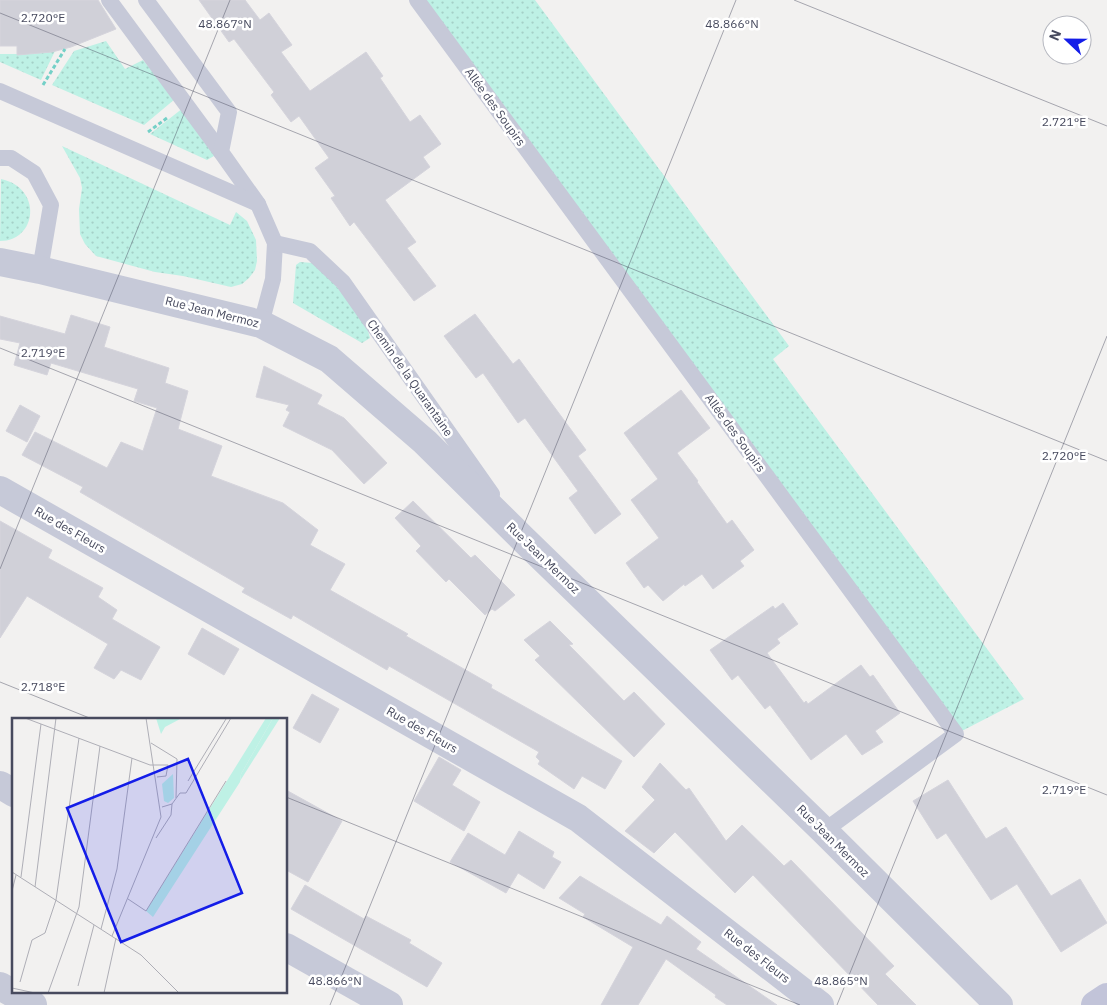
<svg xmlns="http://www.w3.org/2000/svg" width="1107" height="1005" font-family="'IBM Plex Sans',sans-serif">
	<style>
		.grass { fill: url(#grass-dots) }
		.building { fill: #d0d0d8; stroke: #d5d4dc }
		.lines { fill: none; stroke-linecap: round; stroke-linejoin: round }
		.path { stroke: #74d0c7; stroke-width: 3; stroke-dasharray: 4 2.5; stroke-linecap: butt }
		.service { stroke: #c6c9d8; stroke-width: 16 }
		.minor { stroke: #c6c9d8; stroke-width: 28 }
		.secondary { stroke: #c2c4d9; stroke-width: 28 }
		.ticks { fill: none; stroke: #474a5e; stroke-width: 1; stroke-opacity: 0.45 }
		.labels { text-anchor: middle; stroke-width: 5; stroke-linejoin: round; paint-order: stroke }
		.street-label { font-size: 12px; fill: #474a5e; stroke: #fff }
		.inset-road { fill: none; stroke: #aeaeb6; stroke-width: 1 }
		.view { fill: #141de8; fill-opacity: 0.15; stroke: #141de8; stroke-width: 2.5 }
		.inset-edge { fill: none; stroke: #474a5e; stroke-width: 2.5 }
		.ticks-label { font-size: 12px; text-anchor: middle; fill: #474a5e; stroke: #fff; stroke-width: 5; stroke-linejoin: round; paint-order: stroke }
	</style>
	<defs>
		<pattern id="grass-dots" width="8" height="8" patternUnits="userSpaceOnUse" patternTransform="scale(1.25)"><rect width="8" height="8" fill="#bef1e5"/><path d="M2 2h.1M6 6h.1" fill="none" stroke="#a5d0c7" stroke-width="1.8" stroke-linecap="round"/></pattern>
	</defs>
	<rect width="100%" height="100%" fill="#f2f1f0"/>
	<g class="grass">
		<path d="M417 0H535L789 346 773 359 1024 699 956 734Z"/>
		<path d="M106 41 125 69 143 60 175 99 144 125 52 85 74 51Z"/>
		<path d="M55 51 41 80 0 62V54H24Z"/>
		<path d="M183 108 221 152 207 160 150 134Z"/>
		<path d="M62 146 230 225 236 212 247 221 256 240 257 261 255 270 249 278 242 284 231 287 183 276 155 272 96 256 85 244 80 234 79 209 82 188 80 178Z"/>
		<path d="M1 179C43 188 37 241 0 241Z"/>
		<path d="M300 262 313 263 321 267 366 323 370 338 362 343 293 303 296 265Z"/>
	</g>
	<g class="building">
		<path d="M0 0H98L116 29 71 47 52 52 17 55V46H0Z"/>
		<path d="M199 0H245L260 20 269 13 292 45 281 52 310 91 366 52 383 76 380 78 410 122 420 115 441 144 423 157 430 167 385 200 416 242 407 248 436 286 414 301 354 222 350 226 331 198 335 196 315 168 329 158 299 116 291 122 271 95 274 92 234 39 229 42Z"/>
		<path d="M475 314 513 364 519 359 586 450 578 456 621 514 595 534 569 498 578 491 525 418 518 423 483 373 476 378 444 336Z"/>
		<path d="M71 315 110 327 104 347 169 368 165 383 188 391 178 429 222 446 211 476 283 503 318 530 310 545 345 564 330 590 408 634 406 636 492 685 491 688 622 761 605 789 582 776 574 789 538 764 540 761 536 757 539 752 389 666 387 670 293 615 291 619 242 592 245 588 80 492 83 487 22 455 35 432 107 468 121 442 143 451 157 408 134 401 138 389 51 363 47 375 14 365 20 343 0 339V316L65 334Z"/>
		<path d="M264 366 322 395 317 404 344 418 387 463 364 484 332 450 283 426 290 412 286 410 289 405 256 397Z"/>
		<path d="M681 390 710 428 677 453 698 481 697 482 727 524 732 520 754 550 740 561 744 566 713 589 702 574 685 586 684 584 663 601 648 585 644 588 626 563 659 538 631 500 658 479 624 433Z"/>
		<path d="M20 405 40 416 27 442 6 431Z"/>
		<path d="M413 501 471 558 475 555 515 595 495 611 492 609 485 615 449 579 446 582 416 551 421 546 395 518Z"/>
		<path d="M0 521 52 550 48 558 103 588 98 597 117 610 112 619 160 647 141 680 121 670 114 679 94 668 108 644 27 596 0 638Z"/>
		<path d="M783 603 798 624 777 639 780 643 767 653 804 703 806 701 808 704 861 665 870 677 873 675 900 713 875 731 883 742 862 755 846 734 811 760 770 705 765 709 738 675 732 680 710 650 773 606 775 609Z"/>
		<path d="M550 621 573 644 569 645 624 701 634 692 665 724 634 757 535 660 540 656 524 640Z"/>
		<path d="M202 628 239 649 224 675 188 654Z"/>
		<path d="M312 694 339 709 320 743 293 728Z"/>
		<path d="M439 757 461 770 452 785 480 802 464 831 414 801Z"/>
		<path d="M660 763 686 790 689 788 726 841 742 825 784 866 791 860 894 966 885 974 916 1005H878L753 875 735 893 675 832 654 853 625 831 655 800 642 787Z"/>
		<path d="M948 780 986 839 1006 827 1051 896 1080 879 1107 923 1061 952 1017 884 991 900 946 833 937 839 913 801Z"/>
		<path d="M286 790 342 821 308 882 286 870Z"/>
		<path d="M519 831 554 852 552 857 561 862 544 889 518 873 506 893 450 862 468 833 505 855Z"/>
		<path d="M580 876 661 925 667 916 701 942 696 949 777 1005H727L715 997 716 995 666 959 638 1005H601L633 947 583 917 585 914 559 898Z"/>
		<path d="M305 885 364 919 366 916 411 940 409 943 442 963 427 987 291 909Z"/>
	</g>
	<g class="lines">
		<g class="path">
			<path d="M43 85 65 49"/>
			<path d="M148 132 167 118"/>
		</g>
		<g class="service">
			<path d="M109 0 221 152"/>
			<path d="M146 0 229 112 221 152 258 204 275 243 273 279 261 324"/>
			<path d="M417 0 956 734 824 831"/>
			<path d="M0 91 258 204"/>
			<path d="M0 158H11L34 173 51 205 40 270"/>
			<path d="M275 243 310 251 343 282 492 494"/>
		</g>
		<g class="minor">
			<path d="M0 262 40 270 261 324 329 359 425 442 524 540 824 831 999 1005"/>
			<path d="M0 490 578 818 820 1005"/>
			<path d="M0 785 14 793"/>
			<path d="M286 947 389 1005"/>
			<path d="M0 986 33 1005"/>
		</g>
		<path class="secondary" d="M1095 1005 1107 997"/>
	</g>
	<path class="ticks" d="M794 0 1107 126M0 13 1107 461M0 348 1107 795M0 569 230 0M0 682 92 719M286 797 800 1005M330 1005 736 0M837 1005 1107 336"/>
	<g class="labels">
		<g class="street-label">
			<text transform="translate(495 107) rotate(54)" y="4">Allée des Soupirs</text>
			<text transform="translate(212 312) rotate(14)" y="4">Rue Jean Mermoz</text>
			<text transform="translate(410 378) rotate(55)" y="4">Chemin de la Quarantaine</text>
			<text transform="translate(735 433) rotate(54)" y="4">Allée des Soupirs</text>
			<text transform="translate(70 530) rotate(30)" y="4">Rue des Fleurs</text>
			<text transform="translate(543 558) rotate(44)" y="4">Rue Jean Mermoz</text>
			<text transform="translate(422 730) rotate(30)" y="4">Rue des Fleurs</text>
			<text transform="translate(833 841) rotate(45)" y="4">Rue Jean Mermoz</text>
			<text transform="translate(757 956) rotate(38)" y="4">Rue des Fleurs</text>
		</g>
	</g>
	<g transform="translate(12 718)">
		<rect width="275" height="275" fill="#f2f1f0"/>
		<path d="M144 0 156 1 170 0 153 9 149 16ZM254 0H261L229 56 228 64 141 199 134 193ZM161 56 162 80 156 85 152 83 150 66Z" fill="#bef1e5"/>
		<path d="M261 0H268L228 63 229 56Z" fill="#bef1e5"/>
		<path class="inset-road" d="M13 0 138 47H156L154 58 145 59M139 25 165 41 164 80M176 63 214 1M150 89 160 86 168 75H174L219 0M144 120 159 97 160 86M0 154 129 237 167 275M9 159 29 6M23 169 44 0M0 173 4 157M116 181 134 193 214 63M89 211 105 151 120 40M100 218 149 99 134 0M8 264 20 222 33 215 44 182 67 20M66 268 82 207M0 270 23 275M36 275 67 189 88 28M92 275 104 220"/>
		<path class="view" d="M176 41 230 175 109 224 55 90Z"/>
		<rect width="275" height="275" class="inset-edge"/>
	</g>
	<g class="ticks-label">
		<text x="43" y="22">2.720°E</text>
		<text x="225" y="28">48.867°N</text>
		<text x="732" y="28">48.866°N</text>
		<text x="1064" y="126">2.721°E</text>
		<text x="43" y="357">2.719°E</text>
		<text x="1064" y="460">2.720°E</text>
		<text x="43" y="691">2.718°E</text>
		<text x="1064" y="794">2.719°E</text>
		<text x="335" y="985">48.866°N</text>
		<text x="841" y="985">48.865°N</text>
	</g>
	<g transform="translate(1067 40) rotate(292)"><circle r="24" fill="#ffffff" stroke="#b5b7bf"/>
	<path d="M0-4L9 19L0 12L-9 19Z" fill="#141de8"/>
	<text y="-8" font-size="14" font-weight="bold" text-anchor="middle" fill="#474a5e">N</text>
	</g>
</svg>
